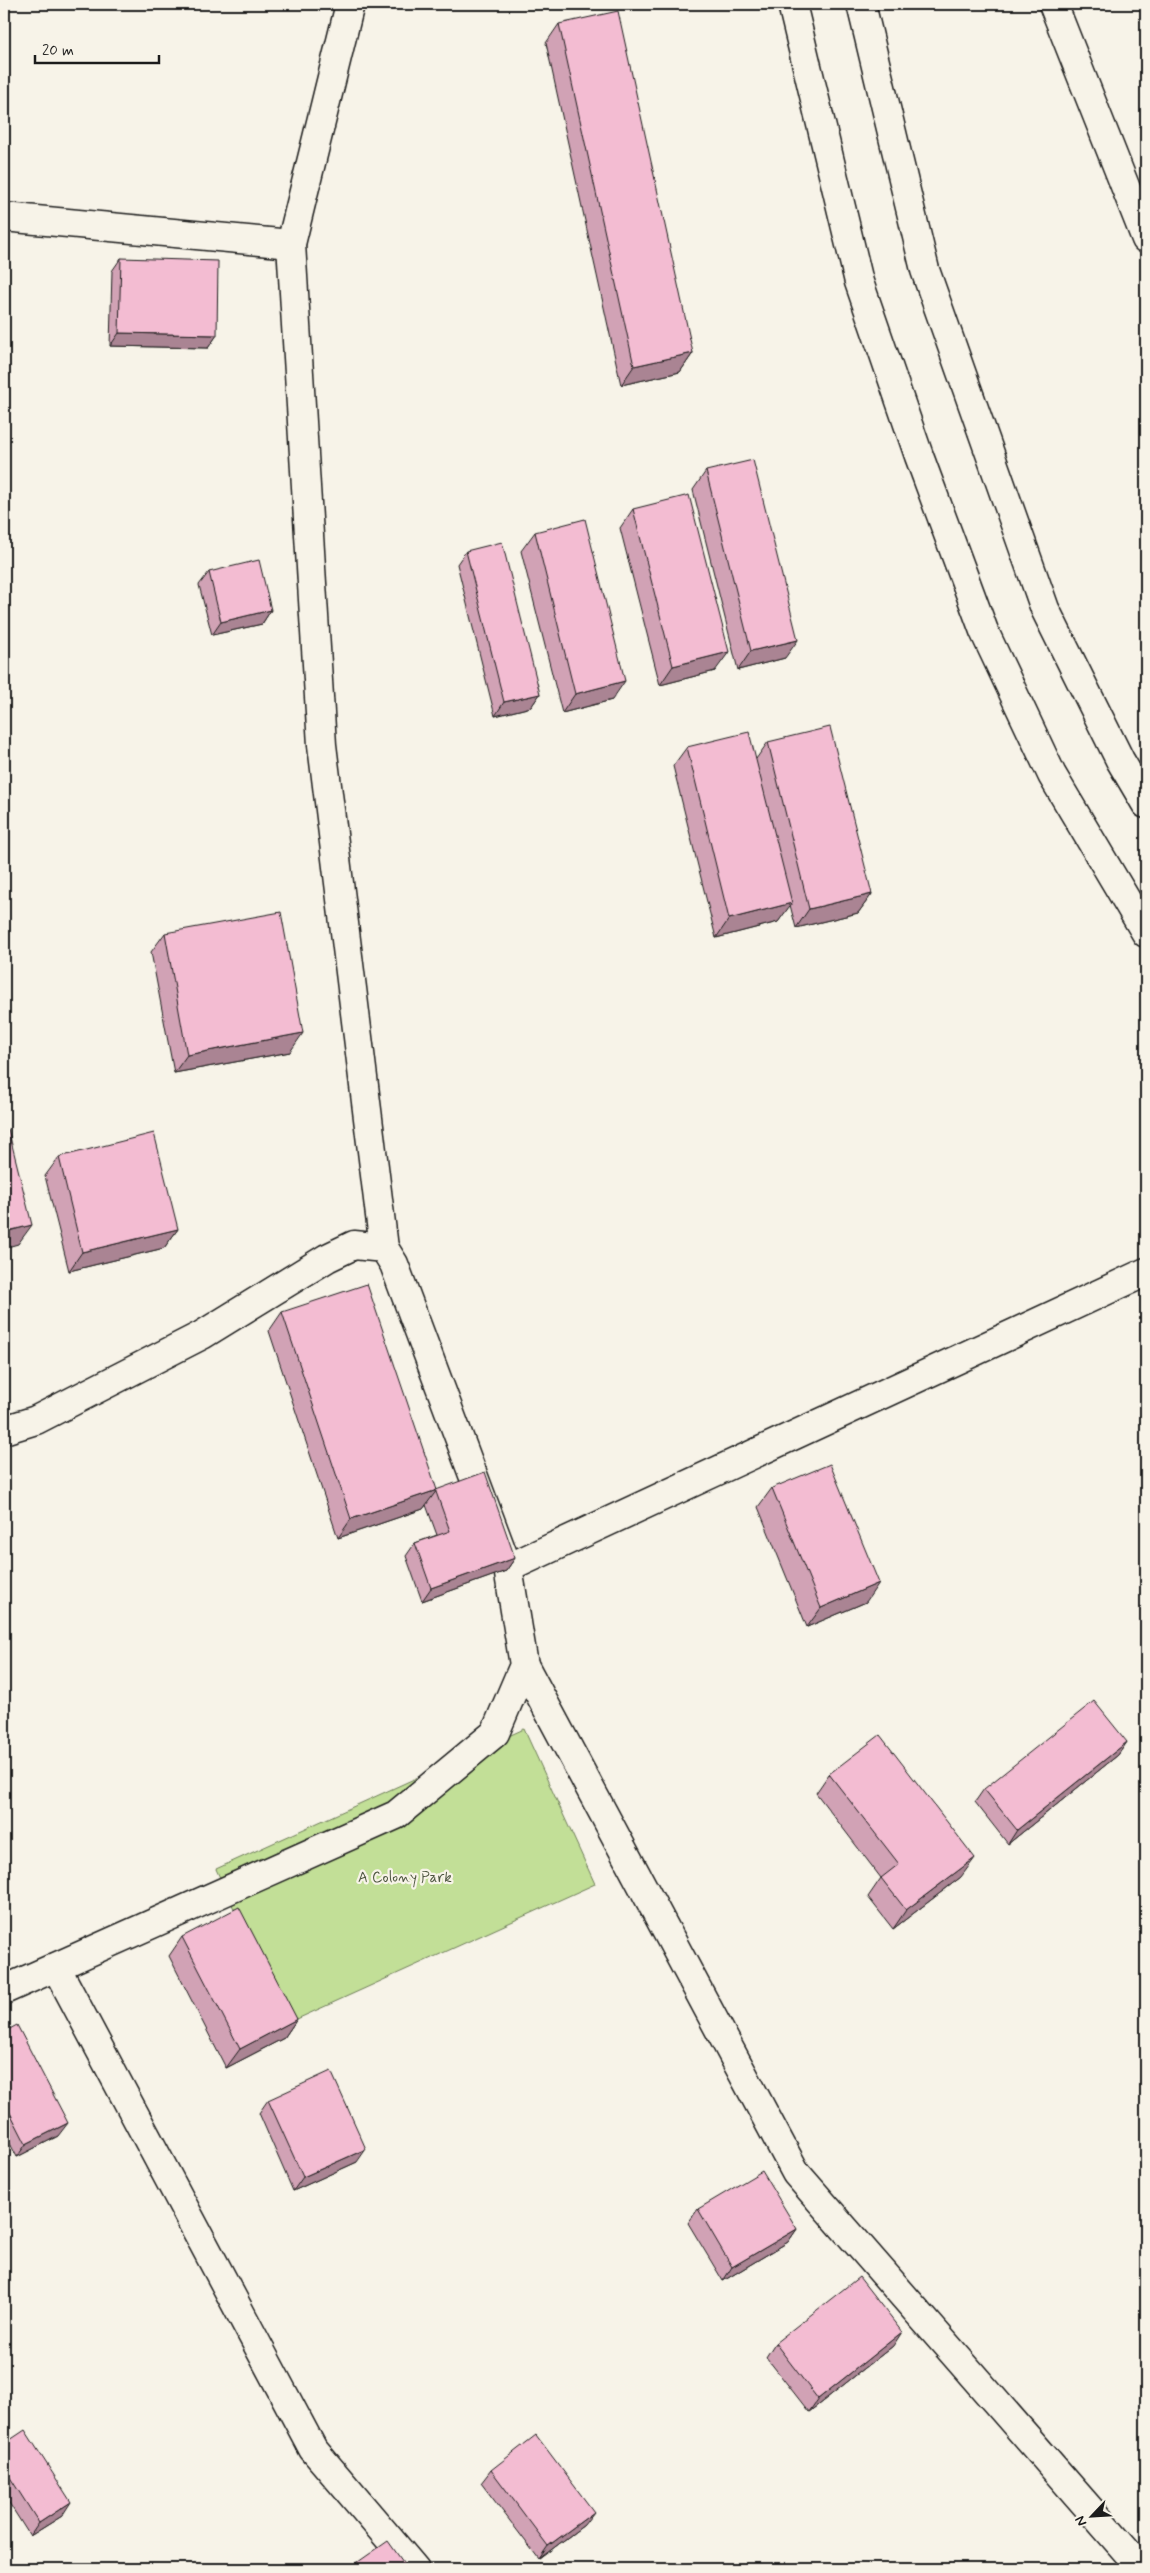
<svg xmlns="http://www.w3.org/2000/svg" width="1150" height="2573" font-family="Mynerve,sans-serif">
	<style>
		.green { fill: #c2df97; stroke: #6f7e5a }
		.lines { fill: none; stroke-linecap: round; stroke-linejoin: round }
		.street-casing { stroke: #1c1c1c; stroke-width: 31 }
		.highway-casing { stroke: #1c1c1c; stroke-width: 31 }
		.street { stroke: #f7f3e8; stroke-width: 28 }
		.highway { stroke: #f7f3e8; stroke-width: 28 }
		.wall { fill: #d1a2b5; stroke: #1c1c1c }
		.shaded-wall { fill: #aa8493; stroke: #1c1c1c }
		.building { fill: #f3bcd2; stroke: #1c1c1c }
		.labels { text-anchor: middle; stroke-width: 4.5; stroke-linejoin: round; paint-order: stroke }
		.park-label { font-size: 15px; fill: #4e5641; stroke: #f7f3e8 }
	</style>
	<rect width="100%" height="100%" fill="#f7f3e8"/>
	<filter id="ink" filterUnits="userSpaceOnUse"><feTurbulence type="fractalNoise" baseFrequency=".02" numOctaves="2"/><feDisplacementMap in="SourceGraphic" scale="10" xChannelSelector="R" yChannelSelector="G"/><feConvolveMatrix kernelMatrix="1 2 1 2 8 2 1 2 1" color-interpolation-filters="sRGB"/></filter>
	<g filter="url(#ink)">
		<path class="green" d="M524 1729 595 1884 286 2024 216 1869Z"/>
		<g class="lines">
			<defs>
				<g id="street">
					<path d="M350 4 291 244 322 745 384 1248"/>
					<path d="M1053 4 1146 239"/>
					<path d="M4 217 291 244"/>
					<path d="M4 1430 36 1420 202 1335 327 1258 354 1245 384 1248 394 1264 508 1568 524 1665 495 1733 396 1815 4 1990"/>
					<path d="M508 1568 1146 1272"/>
					<path d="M524 1665 796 2173 1142 2569"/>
					<path d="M56 1967 313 2449 415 2569"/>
				</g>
				<g id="highway">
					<path d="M792 4 859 282 919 456 984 631 1052 775 1146 933"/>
					<path d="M861 4 925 270 1045 609 1120 760 1146 804"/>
				</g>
			</defs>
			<use href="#street" class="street-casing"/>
			<use href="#highway" class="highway-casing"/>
			<use href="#street" class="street"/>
			<use href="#highway" class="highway"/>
		</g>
		<g class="wall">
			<path d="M559 24 693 353 680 372 621 385 546 43Z"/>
			<path d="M121 258 217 335 208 348 110 346 112 271Z"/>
			<path d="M706 471 785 658 738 670 693 490Z"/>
			<path d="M633 509 715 671 660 685 620 528Z"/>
			<path d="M535 532 612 700 562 713 521 551Z"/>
			<path d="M466 551 540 694 531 707 495 716 457 564Z"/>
			<path d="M209 572 271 610 262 624 212 635 199 585Z"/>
			<path d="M768 742 872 894 858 913 796 928 790 905 778 922 716 938 673 766 687 747 756 759Z"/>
			<path d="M165 933 290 1052 174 1073 151 952Z"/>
			<path d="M59 1157 178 1229 164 1248 69 1271 45 1176Z"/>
			<path d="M282 1312 436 1490 515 1558 506 1571 422 1601 406 1556 415 1543 437 1535 426 1505 423 1509 338 1538 269 1331Z"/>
			<path d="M772 1488 866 1602 807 1627 758 1507Z"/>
			<path d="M1127 1742 1118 1755 1008 1844 975 1802 984 1789Z"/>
			<path d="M829 1774 961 1877 893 1929 868 1897 881 1878 816 1793Z"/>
			<path d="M182 1937 297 2019 284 2038 226 2068 169 1956Z"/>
			<path d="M4 2032 58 2136 17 2157 4 2132Z"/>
			<path d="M268 2100 357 2162 293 2191 259 2113Z"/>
			<path d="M698 2209 797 2229 788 2242 723 2281 688 2223Z"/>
			<path d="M775 2343 893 2346 809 2412 766 2357Z"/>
			<path d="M4 2444 62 2516 30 2536 4 2495Z"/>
			<path d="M491 2470 584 2525 539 2559 481 2483Z"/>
		</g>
		<g class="shaded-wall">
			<path d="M119 333 217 335 208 348 110 346Z"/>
			<path d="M693 353 680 372 621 385 634 366Z"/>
			<path d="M271 610 262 624 212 635 221 622Z"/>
			<path d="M798 640 785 658 738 670 751 651Z"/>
			<path d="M729 652 715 671 660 685 673 666Z"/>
			<path d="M625 681 612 700 562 713 575 694Z"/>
			<path d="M540 694 531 707 495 716 504 702Z"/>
			<path d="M872 894 858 913 796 928 809 909Z"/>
			<path d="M792 903 778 922 716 938 729 919Z"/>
			<path d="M303 1033 290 1052 174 1073 187 1055Z"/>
			<path d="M32 1225 18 1244 4 1248V1232Z"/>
			<path d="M178 1229 164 1248 69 1271 82 1252Z"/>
			<path d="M437 1490 423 1509 338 1538 351 1519Z"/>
			<path d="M515 1558 506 1571 422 1601 431 1588Z"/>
			<path d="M879 1583 866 1602 807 1627 821 1608Z"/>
			<path d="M1127 1742 1118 1755 1008 1844 1017 1830Z"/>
			<path d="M975 1858 961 1877 893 1929 906 1910Z"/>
			<path d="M297 2019 284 2038 226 2068 240 2049Z"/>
			<path d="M68 2123 58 2136 17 2157 26 2144Z"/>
			<path d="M366 2149 357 2162 293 2191 303 2177Z"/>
			<path d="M797 2229 788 2242 723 2281 732 2267Z"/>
			<path d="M902 2332 893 2346 809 2412 818 2399Z"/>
			<path d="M71 2502 62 2516 30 2536 39 2523Z"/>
			<path d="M594 2512 584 2525 539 2559 548 2546Z"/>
		</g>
		<g class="building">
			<path d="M618 11 693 353 634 366 559 24Z"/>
			<path d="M121 258 218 261 217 335 119 333Z"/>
			<path d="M753 460 798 640 751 651 706 471Z"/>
			<path d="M689 495 729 652 673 666 633 509Z"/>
			<path d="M585 519 625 681 575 694 535 532Z"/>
			<path d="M502 542 540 694 504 702 466 551Z"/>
			<path d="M259 560 271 610 221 622 209 572Z"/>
			<path d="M830 727 872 894 809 909 768 742Z"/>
			<path d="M749 732 792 903 729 919 687 747Z"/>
			<path d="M281 912 303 1033 187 1055 165 933Z"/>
			<path d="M8 1129 32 1225 4 1232V1130Z"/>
			<path d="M154 1133 178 1229 82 1252 59 1157Z"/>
			<path d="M367 1284 437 1490 351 1519 282 1312Z"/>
			<path d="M830 1464 879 1583 821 1608 772 1488Z"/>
			<path d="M485 1472 515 1558 431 1588 415 1543 450 1531 436 1492V1490Z"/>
			<path d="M1094 1701 1127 1742 1017 1830 984 1789Z"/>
			<path d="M880 1735 975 1858 906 1910 881 1878 899 1864 829 1774Z"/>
			<path d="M239 1907 297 2019 240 2049 182 1937Z"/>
			<path d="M17 2025 68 2123 26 2144 4 2101V2032Z"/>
			<path d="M331 2071 366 2149 303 2177 268 2100Z"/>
			<path d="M762 2171 797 2229 732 2267 698 2209Z"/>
			<path d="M859 2277 902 2332 818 2399 775 2343Z"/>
			<path d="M25 2430 71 2502 39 2523 4 2468V2444Z"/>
			<path d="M536 2435 594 2512 548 2546 491 2470Z"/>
			<path d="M388 2541 408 2569H348Z"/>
		</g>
	</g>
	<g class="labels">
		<g class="park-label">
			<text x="405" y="1882">A Colony Park</text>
		</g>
	</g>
	<rect width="1150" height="2573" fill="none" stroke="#f7f3e8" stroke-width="20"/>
	<rect x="10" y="10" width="1130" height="2553" fill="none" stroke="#1c1c1c" stroke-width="2" filter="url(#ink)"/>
	<g transform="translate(1092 2516) rotate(245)" stroke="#f7f3e8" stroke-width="4" paint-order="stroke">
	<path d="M0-4L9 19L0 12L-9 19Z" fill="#1c1c1c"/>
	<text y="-8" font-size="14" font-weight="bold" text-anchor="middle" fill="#1c1c1c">N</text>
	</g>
	<path d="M35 55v8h124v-8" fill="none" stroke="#1c1c1c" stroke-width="2.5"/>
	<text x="42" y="55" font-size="15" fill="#1c1c1c" stroke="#f7f3e8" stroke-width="4" paint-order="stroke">20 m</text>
</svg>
